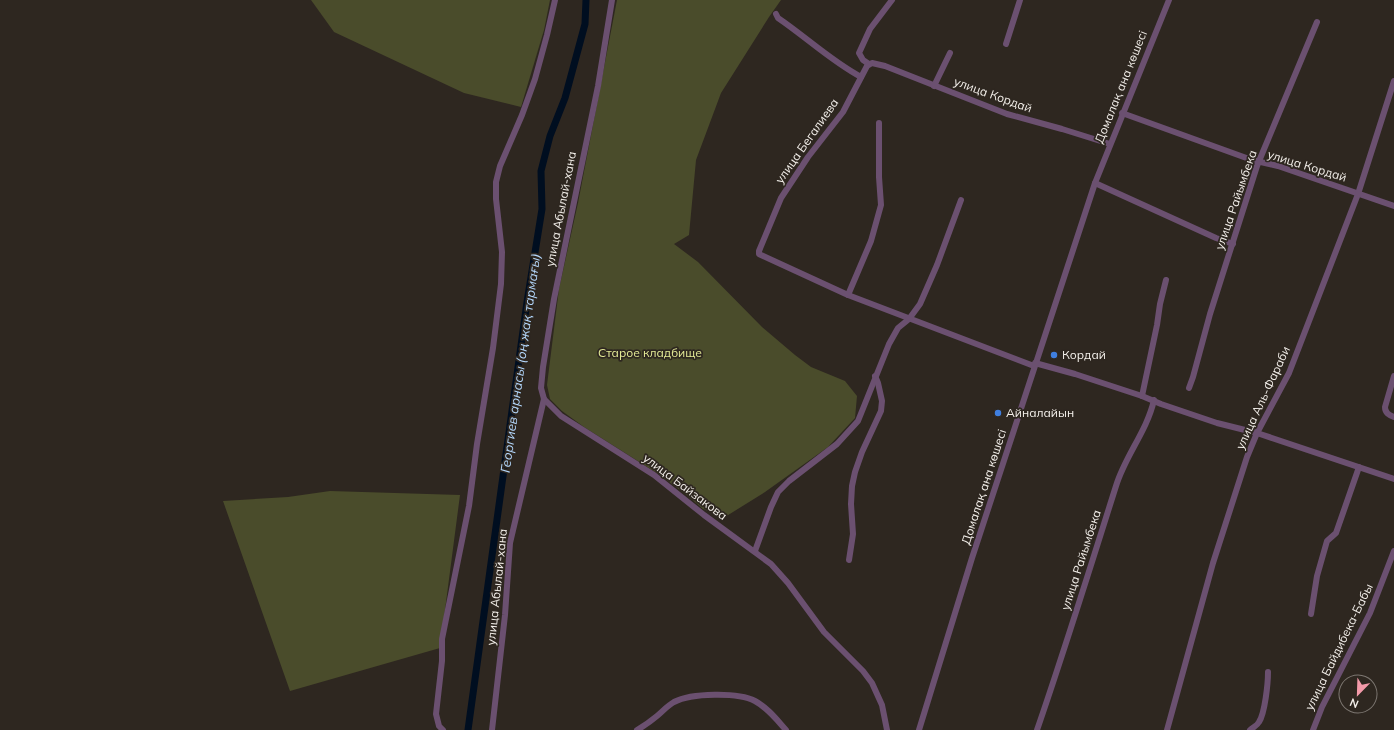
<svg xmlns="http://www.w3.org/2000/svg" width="1394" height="730" font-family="Mulish,sans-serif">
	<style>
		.green { fill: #4a4c2b }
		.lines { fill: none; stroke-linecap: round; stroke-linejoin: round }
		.canal { stroke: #000e20; stroke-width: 7 }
		.minor { stroke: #6b5070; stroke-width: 6 }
		.shop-dot { fill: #3f7fe0; stroke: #2e2720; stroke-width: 1.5 }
		.labels { text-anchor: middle; stroke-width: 3.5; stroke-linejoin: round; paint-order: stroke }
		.street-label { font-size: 12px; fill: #f4f0eb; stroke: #2e2720 }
		.park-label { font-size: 12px; fill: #e5eb97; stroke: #2e2720 }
		.poi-label { font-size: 12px; fill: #f4f0eb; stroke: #2e2720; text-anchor: start }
		.water-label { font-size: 13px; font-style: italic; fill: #b4d8fd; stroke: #2e2720 }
	</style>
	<rect width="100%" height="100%" fill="#2e2720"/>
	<g class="green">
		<path d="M311 0H550L544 30 521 107 464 93 334 32Z"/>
		<path d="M617 0H781L769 17 721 93 696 160 689 235 674 244 698 262 762 327 795 355 811 367 845 381 857 396 855 418 828 447 765 492 725 517 703 509 688 496 660 475 584 427 562 411 550 399 547 385 559 289 578 203Z"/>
		<path d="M330 491 460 495 440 648 290 691 223 501 288 497Z"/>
	</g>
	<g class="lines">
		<path class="canal" d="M468 730 527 302 542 209 541 171 550 136 565 98 585 24 586 0"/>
		<g class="minor">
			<path d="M776 14 778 18C806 37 831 61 861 77"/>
			<path d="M1006 44 1020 0"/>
			<path d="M869 64 863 60 859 53 870 29 892 0"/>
			<path d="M934 86 950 53"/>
			<path d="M1122 113 1252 160 1278 166 1394 206"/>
			<path d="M1095 183 1216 238 1233 244"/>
			<path d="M848 295 871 241 881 205 879 177V123"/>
			<path d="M1035 363 1075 374 1142 396 1161 404 1217 423 1257 433 1394 479"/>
			<path d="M1034 366 848 295 761 255 759 254V251L781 198 808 157 843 112 867 66 872 63 885 66 1007 114 1062 129 1110 144"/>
			<path d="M1394 376 1385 407C1385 413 1389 415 1394 417"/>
			<path d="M1189 388 1193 377 1210 314 1257 166 1317 22"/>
			<path d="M1142 396 1157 325 1160 304 1166 280"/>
			<path d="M544 399 561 416 654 475 704 515 771 564 788 583 824 632 863 671 872 683 882 705 887 730"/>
			<path d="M755 551 771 507 778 492 789 481 837 444 858 421 889 344 898 328 909 319 920 304 937 265 961 200"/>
			<path d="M849 560 853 534 851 504 852 486 855 472 862 452 881 411 882 401 878 383 875 376"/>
			<path d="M1311 614 1317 576 1327 541 1336 533 1359 467"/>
			<path d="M443 730 439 726 436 714 442 661V639L469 506 477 444 493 348 501 284 502 252 496 199V182L500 166 522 115 535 79 547 35 555 0"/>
			<path d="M492 730 505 615 510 543 544 399 541 388 543 367 554 299 598 86 612 0"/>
			<path d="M637 730C644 726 651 721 657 716 663 711 667 706 674 702 691 693 738 692 755 701 768 708 777 720 786 730"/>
			<path d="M919 730 972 558 1095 183 1169 0"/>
			<path d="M1037 730C1065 649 1090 568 1116 486 1125 456 1147 431 1154 400"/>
			<path d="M1167 730 1213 563 1247 457 1257 433 1289 373 1358 194 1394 81"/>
			<path d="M1250 730C1253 727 1257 726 1259 722 1265 713 1268 683 1268 672"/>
			<path d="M1313 730 1322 707 1370 613 1394 551"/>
		</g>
	</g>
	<g class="shop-dot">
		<circle cx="1054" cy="355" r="4"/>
		<circle cx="998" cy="413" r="4"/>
	</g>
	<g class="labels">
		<g class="street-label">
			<text transform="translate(1121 87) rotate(-68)" y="4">Домалақ ана көшесі</text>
			<text transform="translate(993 95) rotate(20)" y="4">улица Кордай</text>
			<text transform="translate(807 141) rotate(-55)" y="4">улица Бегалиева</text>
			<text transform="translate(1307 166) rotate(17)" y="4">улица Кордай</text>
			<text transform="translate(1236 200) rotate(-71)" y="4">улица Райымбека</text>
			<text transform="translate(561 209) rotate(-79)" y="4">улица Абылай-хана</text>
			<text transform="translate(1263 398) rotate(-65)" y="4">улица Аль-Фараби</text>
			<text transform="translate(685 487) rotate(37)" y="4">улица Байзакова</text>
			<text transform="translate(984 487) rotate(-72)" y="4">Домалақ ана көшесі</text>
			<text transform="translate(1081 560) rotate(-72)" y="4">улица Райымбека</text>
			<text transform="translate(497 587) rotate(-84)" y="4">улица Абылай-хана</text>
			<text transform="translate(1339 647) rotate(-64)" y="4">улица Байдибека-Бабы</text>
		</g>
		<g class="park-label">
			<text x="650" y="357">Старое кладбище</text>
		</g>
		<g class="poi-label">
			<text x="1062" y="359">Кордай</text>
			<text x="1006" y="417">Айналайын</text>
		</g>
		<g class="water-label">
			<text transform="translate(520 363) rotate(-82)" y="5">Георгиев арнасы (оң жақ тармағы)</text>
		</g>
	</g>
	<g transform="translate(1358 694) rotate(203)"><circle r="19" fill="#2e2720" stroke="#7d7771"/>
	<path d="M0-3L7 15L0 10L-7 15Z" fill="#f39aa9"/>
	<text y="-6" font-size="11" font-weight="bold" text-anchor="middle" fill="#f4f0eb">N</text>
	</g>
</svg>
